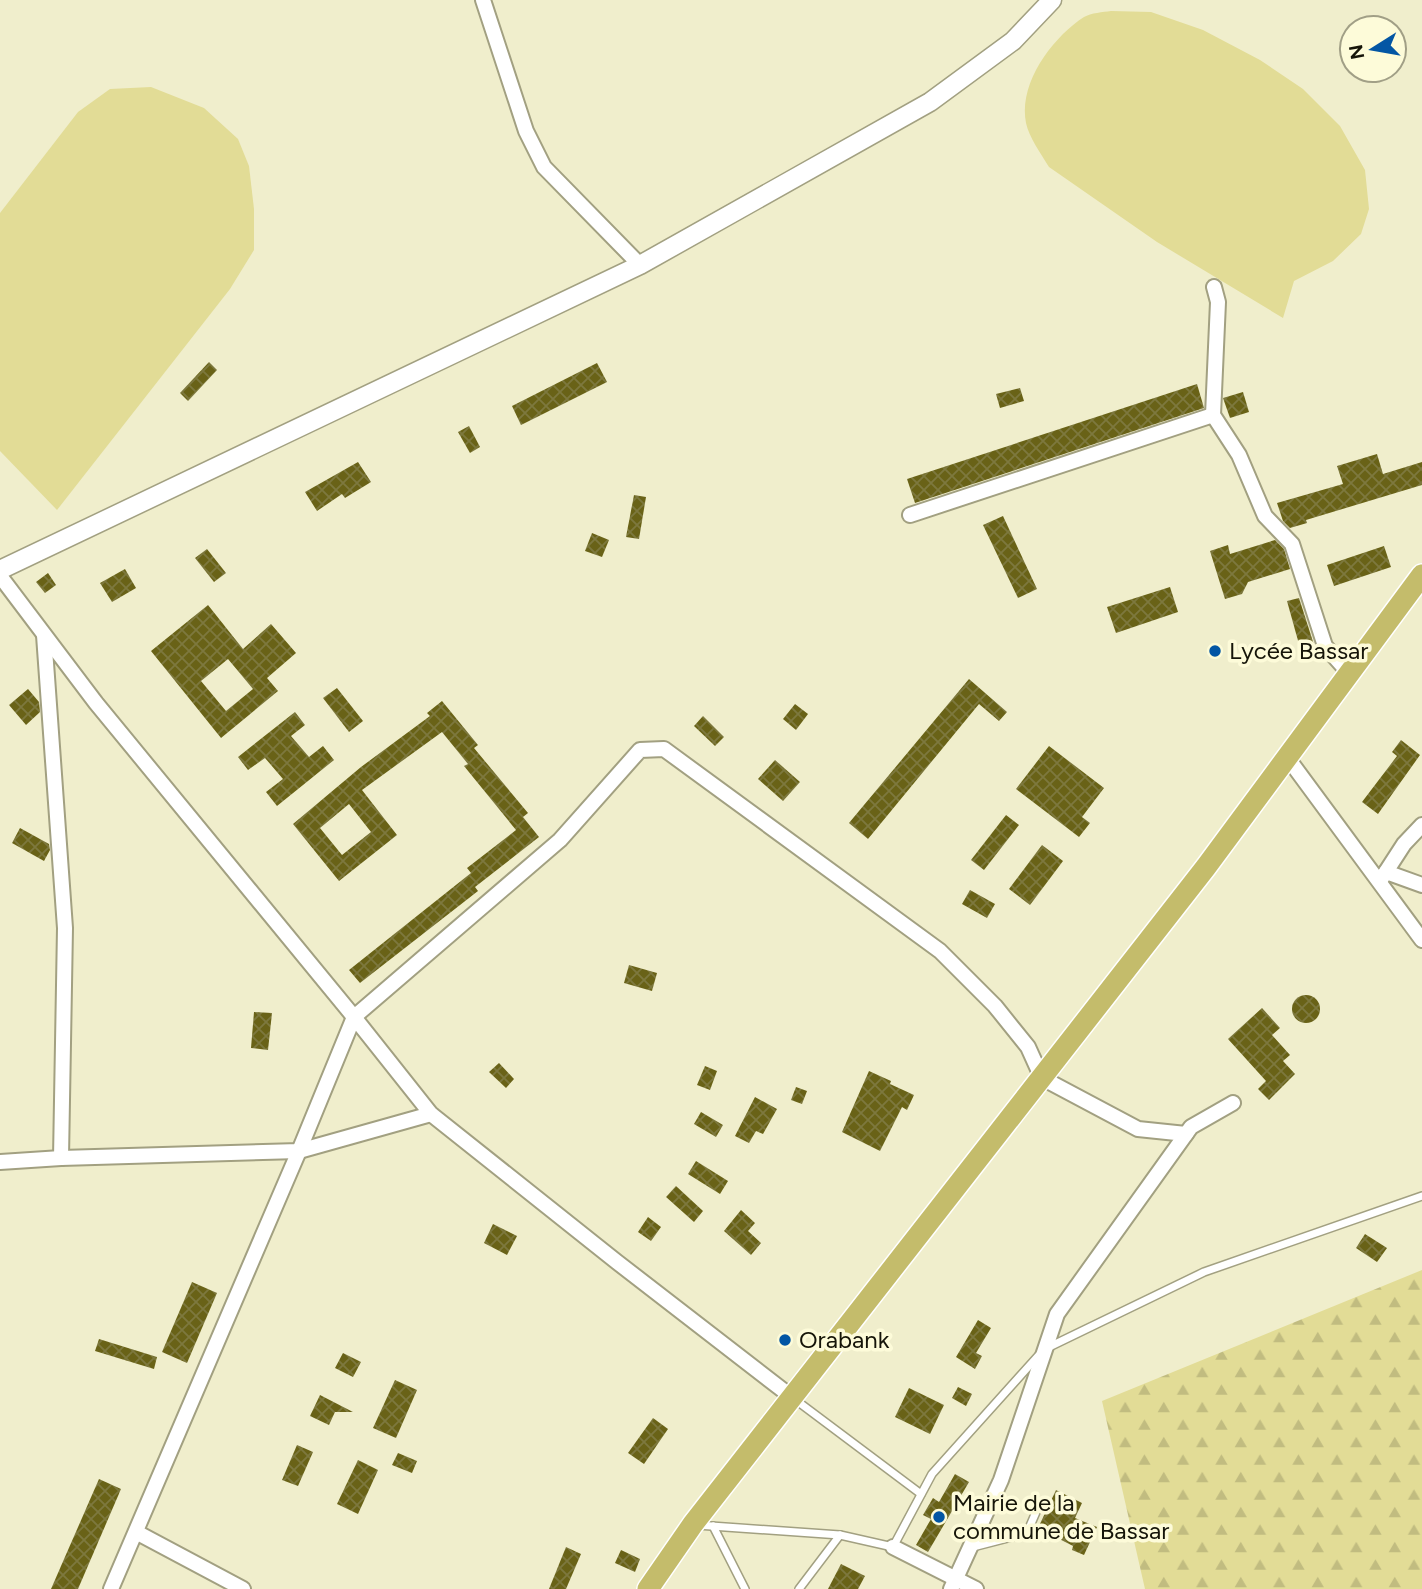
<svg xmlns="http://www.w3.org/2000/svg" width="1422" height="1589" font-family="Figtree,sans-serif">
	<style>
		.green { fill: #e2dc96 }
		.forest { fill: url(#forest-firs) }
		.building { fill: url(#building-cross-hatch); fill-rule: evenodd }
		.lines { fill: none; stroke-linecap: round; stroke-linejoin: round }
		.service-casing { stroke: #a2a081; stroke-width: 10 }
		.minor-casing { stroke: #a2a081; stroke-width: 18 }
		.tertiary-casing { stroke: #a2a081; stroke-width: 21 }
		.primary-casing { stroke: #fff; stroke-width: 24 }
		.service { stroke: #fff; stroke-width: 7 }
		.minor { stroke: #fff; stroke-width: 14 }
		.tertiary { stroke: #fff; stroke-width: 18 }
		.primary { stroke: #c4bc6b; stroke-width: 21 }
		.poi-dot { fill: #0356a4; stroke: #fdfbd9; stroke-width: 2.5 }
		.labels { text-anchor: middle; stroke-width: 7; stroke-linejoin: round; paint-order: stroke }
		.poi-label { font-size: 24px; fill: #161509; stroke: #fdfbd9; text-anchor: start }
	</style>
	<defs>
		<pattern id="forest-firs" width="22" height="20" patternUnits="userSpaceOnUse" patternTransform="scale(1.75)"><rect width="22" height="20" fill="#e2dc96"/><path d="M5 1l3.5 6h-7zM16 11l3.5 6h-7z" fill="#c1bc80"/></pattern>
		<pattern id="building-cross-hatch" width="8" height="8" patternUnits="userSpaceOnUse" patternTransform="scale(1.75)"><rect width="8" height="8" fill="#696217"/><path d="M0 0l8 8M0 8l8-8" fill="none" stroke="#7d783e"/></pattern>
	</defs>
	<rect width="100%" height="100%" fill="#f0eecc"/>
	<g class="green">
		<path d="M1111 11 1151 12 1203 30 1260 60 1303 89 1340 126 1365 170 1369 209 1361 234 1333 261 1294 281 1283 318 1157 242 1049 167C1041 154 1029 137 1026 123 1018 83 1053 37 1084 17 1091 13 1103 12 1111 11Z"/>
		<path d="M151 87 204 108 238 139 249 166 254 209V250L230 289 57 510 0 451V213L78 112 110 89Z"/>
	</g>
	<path class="forest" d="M1422 1270V1589H1145L1102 1401Z"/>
	<g class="building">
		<path d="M209 362 217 370 188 401 180 393Z"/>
		<path d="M597 363 607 382 521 425 512 406Z"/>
		<path d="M1197 384 1204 408 915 503 907 479Z"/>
		<path d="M1020 388 1024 401 1000 408 996 394Z"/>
		<path d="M1243 392 1249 412 1230 418 1223 398Z"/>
		<path d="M469 426 480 447 470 453 458 432Z"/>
		<path d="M1377 454 1383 474 1422 462V485L1306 520 1307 523 1290 528 1283 521 1277 503 1343 484 1337 466Z"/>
		<path d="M358 462 371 482 345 498 342 494 317 511 305 492Z"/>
		<path d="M634 495 646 497 639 539 626 537Z"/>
		<path d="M1003 516 1037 589 1018 598 983 525Z"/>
		<path d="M592 533 609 540 602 557 585 551Z"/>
		<path d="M1275 540 1284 549 1290 569 1248 582 1242 594 1225 599 1210 551 1228 545 1230 554Z"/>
		<path d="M1384 546 1391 567 1334 586 1327 565Z"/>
		<path d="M207 549 226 573 214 582 195 558Z"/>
		<path d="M125 569 136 588 112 602 100 583Z"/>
		<path d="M48 573 56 585 45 593 36 582Z"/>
		<path d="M1170 587 1178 612 1116 633 1107 607Z"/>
		<path d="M1299 598 1316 651 1302 655 1287 601Z"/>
		<path d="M208 605 243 649 271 624 296 653 267 678 278 691 221 738 151 651ZM228 659 253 689 226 711 201 681Z"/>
		<path d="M969 679 1007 712 999 721 979 704 868 839 849 823Z"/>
		<path d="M337 688 363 721 349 732 323 698Z"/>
		<path d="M28 689 39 702 40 712 26 725 9 705Z"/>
		<path d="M442 701 478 745 474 748 528 813 523 817 539 837 475 887 478 891 360 983 349 970 471 873 467 868 516 830 464 766 468 764 442 732 362 790 397 835 339 881 293 824 361 767 430 716 427 713ZM349 804 371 832 342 855 320 828Z"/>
		<path d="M795 704 808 714 796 730 783 719Z"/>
		<path d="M295 712 305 725 291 736 309 757 323 746 334 760 277 806 266 792 283 779 265 758 248 770 238 757Z"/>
		<path d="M703 716 724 737 715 746 694 726Z"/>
		<path d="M1401 740 1420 755 1378 814 1362 802 1397 756 1392 752Z"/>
		<path d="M1049 746 1104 788 1082 817 1090 823 1079 837 1016 789Z"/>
		<path d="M775 760 800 782 783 801 758 779Z"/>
		<path d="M1006 815 1019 825 984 870 971 860Z"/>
		<path d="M20 828 49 844 50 850 44 861 12 843Z"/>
		<path d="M1042 845 1063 861 1030 905 1009 889Z"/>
		<path d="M970 890 995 904 987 918 962 904Z"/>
		<path d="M629 965 657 973 652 991 624 983Z"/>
		<circle cx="1306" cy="1009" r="14"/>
		<path d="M1262 1008 1280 1028 1272 1035 1290 1055 1283 1061 1295 1074 1269 1100 1258 1089 1266 1081 1228 1039Z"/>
		<path d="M254 1012 272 1013 268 1050 251 1048Z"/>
		<path d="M499 1063 514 1079 506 1088 489 1072Z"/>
		<path d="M705 1066 717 1071 710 1090 697 1085Z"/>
		<path d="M869 1071 891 1081 890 1084 914 1095 907 1110 902 1107 880 1151 842 1132Z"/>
		<path d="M796 1087 807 1091 802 1104 791 1100Z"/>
		<path d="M755 1097 777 1109 763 1134 756 1131 749 1143 735 1136Z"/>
		<path d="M701 1112 723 1125 716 1137 694 1124Z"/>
		<path d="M696 1161 728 1181 720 1194 688 1174Z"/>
		<path d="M676 1186 703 1211 694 1222 666 1197Z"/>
		<path d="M741 1210 755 1223 748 1231 761 1243 751 1255 724 1231Z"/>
		<path d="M648 1217 661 1227 651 1241 638 1232Z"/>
		<path d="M493 1224 517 1236 507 1255 484 1243Z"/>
		<path d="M1365 1234 1387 1248 1377 1262 1356 1248Z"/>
		<path d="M192 1282 217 1293 187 1363 162 1352Z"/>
		<path d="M978 1320 991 1328 976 1353 982 1356 975 1369 956 1357Z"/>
		<path d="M99 1339 157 1357 154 1369 95 1351Z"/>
		<path d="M343 1353 361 1362 353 1377 335 1368Z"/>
		<path d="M395 1380 417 1390 396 1438 373 1428Z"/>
		<path d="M958 1387 972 1394 966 1406 952 1398Z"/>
		<path d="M909 1388 944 1405 930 1434 895 1417Z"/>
		<path d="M320 1395 353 1412H335L329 1425 310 1416Z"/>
		<path d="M653 1418 668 1429 644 1464 628 1453Z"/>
		<path d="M297 1445 313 1452 298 1486 282 1480Z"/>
		<path d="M398 1453 417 1461 412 1473 392 1465Z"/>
		<path d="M358 1460 378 1470 358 1514 337 1504Z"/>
		<path d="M955 1474 969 1482 928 1552 916 1545 931 1519 923 1515 933 1498 939 1502Z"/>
		<path d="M99 1479 121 1489 78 1589H51Z"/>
		<path d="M1056 1490 1082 1503 1075 1518 1097 1527 1084 1555 1072 1550 1073 1546 1038 1528Z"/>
		<path d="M566 1547 581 1554 566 1589H549Z"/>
		<path d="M621 1550 640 1559 635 1572 615 1563Z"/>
		<path d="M841 1564 865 1576 858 1589H828Z"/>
	</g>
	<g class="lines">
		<defs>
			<g id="service">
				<path d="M1047 1348 1204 1272 1422 1196"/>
				<path d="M793 1398 921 1494"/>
				<path d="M697 1525 840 1535 893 1547 932 1474 1038 1356"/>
				<path d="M713 1526 745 1589"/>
				<path d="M969 1548 1027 1533 1039 1505"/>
				<path d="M799 1589 840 1535"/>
			</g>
			<g id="minor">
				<path d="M483 0 526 131 544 167 640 265"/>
				<path d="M1214 287 1218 302 1213 415 1239 455 1265 516 1292 544 1325 646 1349 673"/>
				<path d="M910 515 1213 415"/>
				<path d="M0 576 96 703 354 1017 431 1114 617 1262 793 1398"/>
				<path d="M44 635 65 928 61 1158"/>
				<path d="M1287 757 1422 940"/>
				<path d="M1386 872 1422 885"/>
				<path d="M1380 881 1404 844 1422 825"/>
				<path d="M0 1162 61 1158 299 1151 431 1114"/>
				<path d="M136 1532 243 1589"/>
				<path d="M893 1547 976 1589"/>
				<path d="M111 1589 299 1151 354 1017 560 840 640 750 664 749 940 951 995 1006 1028 1047 1042 1078 1138 1129 1186 1134"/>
				<path d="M951 1589 1001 1480 1057 1314 1191 1127 1233 1103"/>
			</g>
			<path id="tertiary" d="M0 570 640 265 930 102 1013 41 1052 0"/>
			<path id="primary" d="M648 1589 693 1524 1206 867 1422 575"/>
		</defs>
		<use href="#service" class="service-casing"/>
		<use href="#minor" class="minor-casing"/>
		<use href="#tertiary" class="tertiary-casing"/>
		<use href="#primary" class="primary-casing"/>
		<use href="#service" class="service"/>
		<use href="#minor" class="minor"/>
		<use href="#tertiary" class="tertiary"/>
		<use href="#primary" class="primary"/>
	</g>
	<g class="poi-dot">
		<circle cx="1215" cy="651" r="7"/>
		<circle cx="785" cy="1340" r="7"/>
		<circle cx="939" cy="1517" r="7"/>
	</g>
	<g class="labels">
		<g class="poi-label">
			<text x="1229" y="659">Lycée Bassar</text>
			<text x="799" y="1348">Orabank</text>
			<text x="953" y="1511">Mairie de la<tspan x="953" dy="28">commune de Bassar</tspan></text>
		</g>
	</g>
	<g transform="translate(1373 49) rotate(259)"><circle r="33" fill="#fdfbd9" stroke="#a19f86" stroke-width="2"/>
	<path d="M0-5L12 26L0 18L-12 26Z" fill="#0356a4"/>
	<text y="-10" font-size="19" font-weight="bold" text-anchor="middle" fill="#161509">N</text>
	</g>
</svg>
